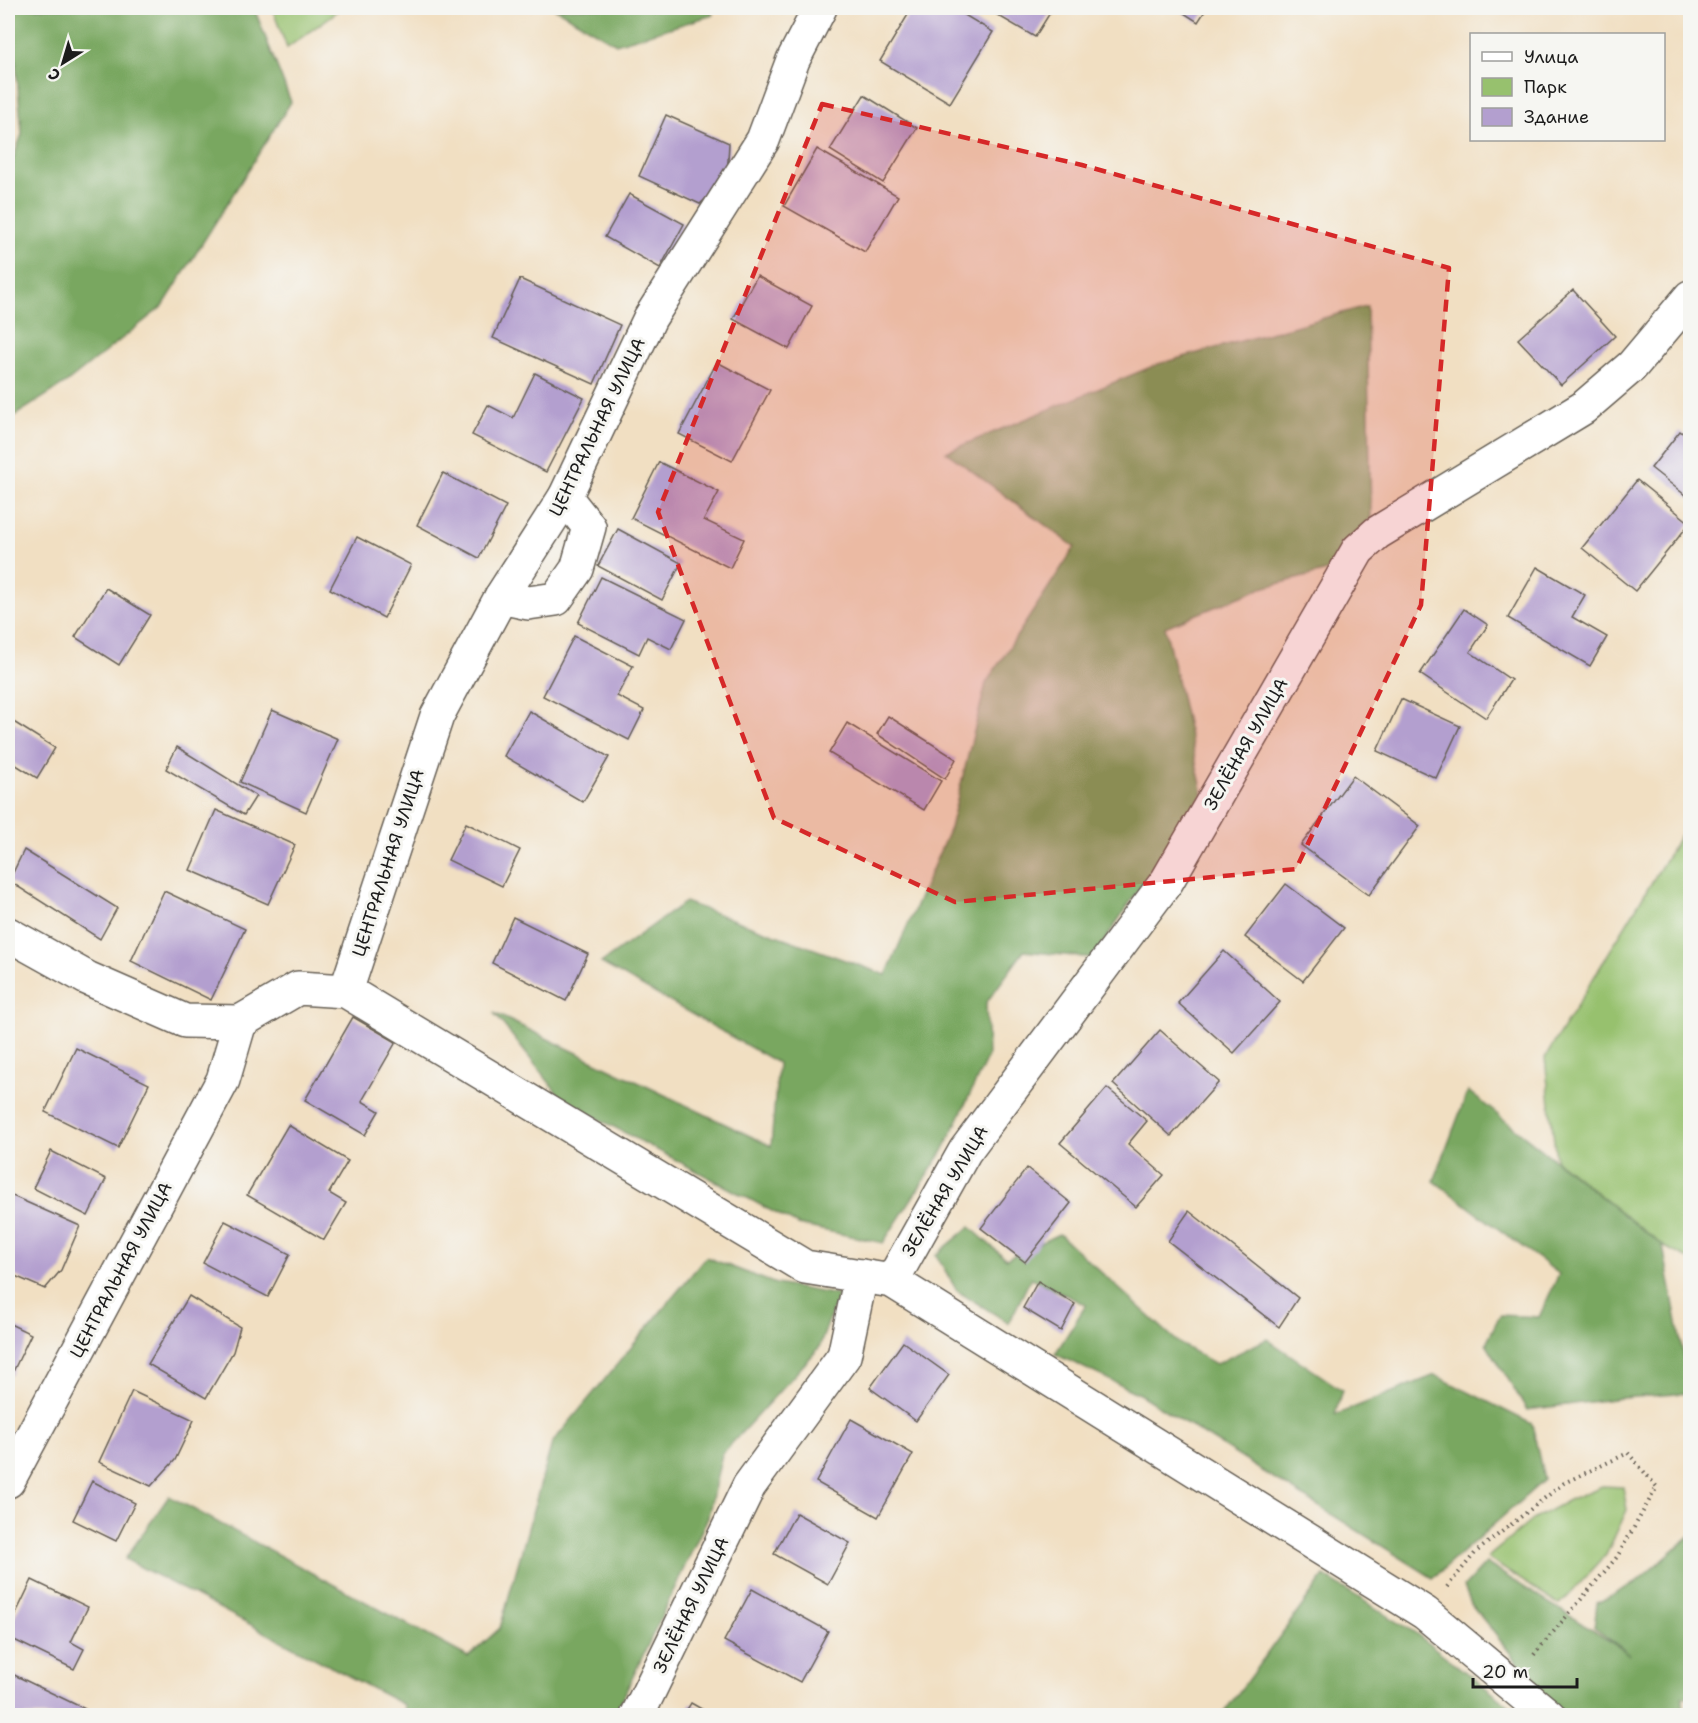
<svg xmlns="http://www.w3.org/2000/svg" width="1698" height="1723" font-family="'Shantell Sans',sans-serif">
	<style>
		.green { fill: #97c16e; stroke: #5a6e45; stroke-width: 1.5 }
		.forest { fill: #79a761; stroke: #4a623e; stroke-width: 1.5 }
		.building { fill: #b39fcf }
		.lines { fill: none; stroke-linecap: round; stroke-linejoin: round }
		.minor-casing { stroke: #676056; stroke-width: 36 }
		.path { stroke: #676056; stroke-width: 4; stroke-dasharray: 1.5 4.5; stroke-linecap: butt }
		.minor { stroke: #fff; stroke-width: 33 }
		.marked { fill: #d62828; fill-opacity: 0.2; stroke: #d62828; stroke-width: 4.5; stroke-dasharray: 12 8; stroke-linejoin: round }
		.labels { text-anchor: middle; stroke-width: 6; stroke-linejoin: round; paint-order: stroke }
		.street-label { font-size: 18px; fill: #1c1c1c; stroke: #f6f6f2 }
	</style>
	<rect width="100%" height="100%" fill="#f6f6f2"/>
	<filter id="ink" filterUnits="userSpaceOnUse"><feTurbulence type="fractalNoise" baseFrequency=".0167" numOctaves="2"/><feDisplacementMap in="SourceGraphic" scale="12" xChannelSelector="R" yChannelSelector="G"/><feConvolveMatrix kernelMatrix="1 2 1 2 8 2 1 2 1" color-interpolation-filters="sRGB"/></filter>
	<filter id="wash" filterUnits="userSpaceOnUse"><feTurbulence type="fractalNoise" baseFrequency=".008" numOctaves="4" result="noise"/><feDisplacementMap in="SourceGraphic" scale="24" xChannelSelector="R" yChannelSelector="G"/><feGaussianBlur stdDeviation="1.35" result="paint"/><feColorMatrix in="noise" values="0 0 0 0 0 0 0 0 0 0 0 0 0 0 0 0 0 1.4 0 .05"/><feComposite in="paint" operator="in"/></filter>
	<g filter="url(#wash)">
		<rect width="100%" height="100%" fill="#f1dfc2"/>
		<g class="green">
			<path d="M272 8H342L287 48Z"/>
			<path d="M1690 819V1260L1663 1246 1556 1160 1545 1058Z"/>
			<path d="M1602 1486 1623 1487 1627 1510 1606 1555 1560 1605 1487 1558 1532 1520 1569 1500Z"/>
		</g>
		<g class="forest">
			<path d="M11 8H254L291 102 163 306 66 383 8 420V173L22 134Z"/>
			<path d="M554 8H711L713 15 616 44Z"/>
			<path d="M1367 306 1371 518 1327 571 1262 588 1165 627 1203 793 1093 958 1024 951 986 1003 988 1056 943 1151 883 1243 798 1225 563 1100 494 1013 771 1146 778 1063 601 963 685 902 886 975 950 828 986 683 1075 547 946 452 1158 364Z"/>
			<path d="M1468 1091 1663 1246 1690 1393 1622 1398 1527 1410 1486 1343 1500 1315 1539 1317 1559 1274 1434 1181Z"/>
			<path d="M970 1227 1006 1259 1059 1234 1180 1344 1216 1364 1267 1339 1342 1390 1335 1415 1435 1375 1532 1424 1544 1480 1433 1578 1141 1395 1055 1354 1086 1305 1031 1278 1009 1323 957 1291 936 1255Z"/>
			<path d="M706 1257 776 1284 838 1295 819 1348 722 1454 708 1517 615 1715H405L404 1705 125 1559 169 1496 468 1657 500 1628 552 1443Z"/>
			<path d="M1690 1536V1698L1682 1696 1683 1715H1567L1546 1698 1471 1604 1464 1587 1486 1563 1630 1654 1594 1628 1597 1603 1635 1583Z"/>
			<path d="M1324 1576 1414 1632 1521 1715H1222Z"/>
		</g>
		<g id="blocks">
			<g class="building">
				<path d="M912 8H953L993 32 950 103 880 61Z"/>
				<path d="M985 8H1053L1035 37Z"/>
				<path d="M1176 8H1207L1198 22Z"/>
				<path d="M864 95 917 128 883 183 830 150Z"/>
				<path d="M666 115 729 143 727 178 700 204 639 176Z"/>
				<path d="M817 149 898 196 865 252 784 206Z"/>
				<path d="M629 194 684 224 660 268 605 237Z"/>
				<path d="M757 276 812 306 789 349 733 319Z"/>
				<path d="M520 279 620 325 594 384 493 338Z"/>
				<path d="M1573 290 1615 336 1561 385 1518 339Z"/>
				<path d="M717 362 770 390 732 461 679 434Z"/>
				<path d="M535 373 584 398 546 472 472 435 488 405 513 418Z"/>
				<path d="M1680 431 1690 439V499L1651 468Z"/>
				<path d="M659 462 719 492 704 520 744 539 730 568 631 518Z"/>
				<path d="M443 473 506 506 479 558 417 525Z"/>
				<path d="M1637 480 1690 523 1635 591 1582 548Z"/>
				<path d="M618 529 681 563 662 600 598 566Z"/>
				<path d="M357 537 411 565 384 618 330 589Z"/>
				<path d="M1537 567 1585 595 1572 617 1607 637 1590 666 1508 618Z"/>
				<path d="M601 577 686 619 671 649 647 637 639 654 578 623Z"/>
				<path d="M106 588 150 615 119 665 75 637Z"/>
				<path d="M1464 609 1488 625 1470 652 1511 680 1486 718 1420 674Z"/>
				<path d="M574 636 633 666 617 696 644 710 629 740 543 696Z"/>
				<path d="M1401 699 1460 726 1436 778 1377 751Z"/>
				<path d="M272 710 338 739 306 812 240 782Z"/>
				<path d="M529 711 609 757 583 802 504 756Z"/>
				<path d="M888 716 956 759 945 779 877 734Z"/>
				<path d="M12 721 55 748 37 778 8 760V731Z"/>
				<path d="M847 723 941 781 924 810 829 753Z"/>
				<path d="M177 747 256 796 244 815 166 769Z"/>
				<path d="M1353 776 1420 826 1369 895 1301 845Z"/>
				<path d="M216 810 295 845 268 904 190 870Z"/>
				<path d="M466 823 520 850 502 886 448 860Z"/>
				<path d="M24 850 117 908 100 939 9 881Z"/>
				<path d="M1286 884 1344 928 1303 981 1245 937Z"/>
				<path d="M164 891 245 929 211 1000 131 961Z"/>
				<path d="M513 917 588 954 566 1001 492 963Z"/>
				<path d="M1224 951 1280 1002 1234 1053 1178 1003Z"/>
				<path d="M353 1017 396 1042 362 1101 379 1111 365 1135 305 1100Z"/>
				<path d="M1160 1030 1219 1082 1171 1136 1113 1084Z"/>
				<path d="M76 1048 149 1084 118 1148 45 1112Z"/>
				<path d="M1107 1088 1147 1121 1128 1144 1164 1175 1136 1207 1060 1143Z"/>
				<path d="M288 1125 348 1161 329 1193 346 1203 324 1240 247 1195Z"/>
				<path d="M51 1151 106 1179 88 1216 33 1188Z"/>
				<path d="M1027 1168 1071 1203 1025 1262 981 1228Z"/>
				<path d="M8 1194 80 1226 61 1270 45 1289 8 1273Z"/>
				<path d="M1189 1211 1298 1298 1279 1327 1168 1241Z"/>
				<path d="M225 1221 290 1254 268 1297 203 1263Z"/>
				<path d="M1038 1281 1075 1304 1061 1331 1023 1308Z"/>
				<path d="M189 1296 240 1327 233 1352 206 1398 148 1364Z"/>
				<path d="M8 1323 31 1334 11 1376 8 1374Z"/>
				<path d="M903 1342 949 1375 916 1421 870 1388Z"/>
				<path d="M132 1391 194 1420 175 1460 151 1486 99 1462Z"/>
				<path d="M851 1419 913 1454 878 1517 816 1482Z"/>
				<path d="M92 1481 135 1503 116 1541 73 1520Z"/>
				<path d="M796 1513 850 1543 828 1584 774 1554Z"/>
				<path d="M32 1580 88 1607 71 1642 84 1649 74 1669 8 1637V1630Z"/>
				<path d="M752 1589 828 1631 800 1682 724 1641Z"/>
				<path d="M8 1672 85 1709 84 1716H8Z"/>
				<path d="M691 1703 714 1716H683Z"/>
			</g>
		</g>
	</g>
	<g filter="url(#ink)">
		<use href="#blocks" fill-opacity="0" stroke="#676056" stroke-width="1.5"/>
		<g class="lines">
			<defs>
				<g id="minor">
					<path d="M501 597 528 603 556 599 577 569 589 527 565 497"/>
					<path d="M8 934 87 978 185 1021 240 1022 298 988 346 991 805 1267 892 1281 1425 1613 1549 1716"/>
					<path d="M346 991 437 716 501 597 565 497 650 318 763 140 793 60 820 8"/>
					<path d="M892 1281 965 1151 1167 881 1358 550 1377 533 1583 408 1632 366 1690 297"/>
					<path d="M8 1481 223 1080 240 1022"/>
					<path d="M637 1716 749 1486 844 1356 861 1276"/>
				</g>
			</defs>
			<use href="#minor" class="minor-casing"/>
			<path class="path" d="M1447 1587 1476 1552 1564 1483 1628 1453 1657 1487 1617 1557 1532 1657"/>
			<use href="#minor" class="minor"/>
		</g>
	</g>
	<path class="marked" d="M822 104 1082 165 1449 268 1421 605 1296 869 955 902 774 818 658 512Z"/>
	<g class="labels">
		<g class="street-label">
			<text transform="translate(597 427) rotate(-64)" y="6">ЦЕНТРАЛЬНАЯ УЛИЦА</text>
			<text transform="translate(1246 744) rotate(-60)" y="6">ЗЕЛЁНАЯ УЛИЦА</text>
			<text transform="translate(388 863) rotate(-72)" y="6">ЦЕНТРАЛЬНАЯ УЛИЦА</text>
			<text transform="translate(945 1191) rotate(-59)" y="6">ЗЕЛЁНАЯ УЛИЦА</text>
			<text transform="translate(121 1270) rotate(-62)" y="6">ЦЕНТРАЛЬНАЯ УЛИЦА</text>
			<text transform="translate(691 1605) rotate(-64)" y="6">ЗЕЛЁНАЯ УЛИЦА</text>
		</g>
	</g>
	<rect width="1698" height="1723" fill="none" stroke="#f6f6f2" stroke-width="30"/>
	<rect x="1470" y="33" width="195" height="108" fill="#f6f6f2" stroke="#9f9f9c" stroke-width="1.5"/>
	<rect x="1482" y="52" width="30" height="9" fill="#ffffff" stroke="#9f9f9c" stroke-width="1.5"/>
	<text x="1524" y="63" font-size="18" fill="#1c1c1c">Улица</text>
	<rect x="1482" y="78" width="30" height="18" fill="#97c16e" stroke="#9f9f9c" stroke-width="1.5"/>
	<text x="1524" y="93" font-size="18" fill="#1c1c1c">Парк</text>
	<rect x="1482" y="108" width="30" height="18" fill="#b39fcf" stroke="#9f9f9c" stroke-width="1.5"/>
	<text x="1524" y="123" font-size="18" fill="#1c1c1c">Здание</text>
	<g transform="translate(63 63) rotate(217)" stroke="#f6f6f2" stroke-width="4.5" paint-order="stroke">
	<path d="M0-4.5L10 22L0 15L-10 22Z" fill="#1c1c1c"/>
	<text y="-9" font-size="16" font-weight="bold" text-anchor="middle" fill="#1c1c1c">С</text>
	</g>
	<path d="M1473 1678v9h104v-9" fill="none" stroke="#1c1c1c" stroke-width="3"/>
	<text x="1482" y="1678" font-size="18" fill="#1c1c1c" stroke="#f6f6f2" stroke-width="4.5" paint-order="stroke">20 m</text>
</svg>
